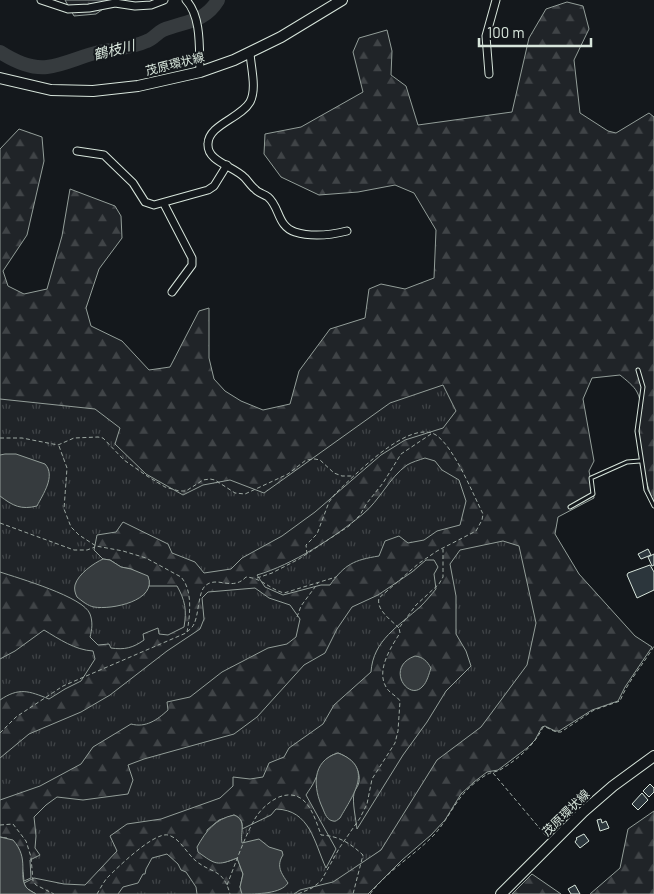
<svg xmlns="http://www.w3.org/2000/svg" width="654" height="894" font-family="Barlow,'Noto Sans JP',sans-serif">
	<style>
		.grass { fill: url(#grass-tufts); stroke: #939e99 }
		.forest { fill: url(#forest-firs); stroke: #939e99; fill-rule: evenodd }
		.water { fill: #363b3e; stroke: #939e99 }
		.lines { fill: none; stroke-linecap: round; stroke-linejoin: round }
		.river { stroke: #363b3e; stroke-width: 14 }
		.building { fill: #2c363c; stroke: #d8e6dc }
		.service-casing { stroke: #d8e6dc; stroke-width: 5 }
		.minor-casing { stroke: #d8e6dc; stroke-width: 9 }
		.secondary-casing { stroke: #d8e6dc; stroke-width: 12 }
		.path { stroke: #9da8a2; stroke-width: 1; stroke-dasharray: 4 2.5; stroke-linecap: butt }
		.service { stroke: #14181c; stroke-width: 3 }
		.minor { stroke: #14181c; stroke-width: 7 }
		.secondary { stroke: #14181c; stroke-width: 10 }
		.labels { text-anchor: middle; stroke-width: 4; stroke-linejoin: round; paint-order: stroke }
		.street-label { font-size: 12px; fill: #d8e6dc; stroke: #14181c }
		.water-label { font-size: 14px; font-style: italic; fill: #d8e6dc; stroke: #14181c }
	</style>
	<defs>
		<pattern id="grass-tufts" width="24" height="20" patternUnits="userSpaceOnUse" patternTransform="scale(1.25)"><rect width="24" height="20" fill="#202428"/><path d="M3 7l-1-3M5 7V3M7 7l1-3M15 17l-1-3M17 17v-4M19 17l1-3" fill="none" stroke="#404447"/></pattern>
		<pattern id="forest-firs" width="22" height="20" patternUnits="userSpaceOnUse" patternTransform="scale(1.25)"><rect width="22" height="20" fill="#202428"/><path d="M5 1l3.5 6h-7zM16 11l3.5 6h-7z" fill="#404447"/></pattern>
	</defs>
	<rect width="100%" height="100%" fill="#14181c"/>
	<path class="grass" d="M0 330 266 422 474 370 574 614 381 850 322 894H0Z"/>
	<g class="forest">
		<path d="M65 0H116L96 14 74 16Z"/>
		<path d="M567 2 583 6 589 29 574 60 580 113 608 131 616 133 649 113 654 117V504C645 481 638 452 639 427 639 416 643 402 637 392 634 386 626 380 620 375L592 378 583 399 594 461 589 471 594 498 558 517 555 534 579 574 635 636 652 647 625 687 618 701 592 710 559 731H555L545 726 542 727 535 740 527 748 498 770 487 772 474 782 461 794 445 820 431 835 402 860 368 894H294L300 890 333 882 381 850 437 760 481 727 527 665 536 623 519 546 503 541 460 550 450 564 456 596V634L466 651 471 666 446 691 427 722 403 755 357 829C356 820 352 802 354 793 355 789 358 787 359 782 361 768 350 757 338 753 323 757 321 767 315 780 313 785 309 790 306 795L336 849 326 868C314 842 310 810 276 809L271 815 242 829C243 822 241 818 234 815L219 820 207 830 209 859C220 864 225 863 237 858L243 874 240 887 242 894H197L196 887 186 872 181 870 178 864 167 854 152 858 146 869 145 874H143L138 883 123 887 118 894H36L26 888 24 883 34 878 64 884 85 885 117 851 110 836 127 824 161 819 220 798 233 786V777L250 779 263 777 269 763 284 757 289 748 323 724 334 705 371 672C373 640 399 626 421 606 426 601 431 595 436 589L434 574 438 567 434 560H426L412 572 378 595 352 607 337 629 325 653 304 665 257 717 234 734 144 759 128 765 133 780 128 794 83 800 57 797 46 805 34 817 36 836 35 848 40 855 30 860 31 878 24 881 23 872 7 838 0 837V800L40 786 81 764 93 747 131 724C146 728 157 720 168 710L167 702 190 697 222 672 268 648 287 644 296 637 300 619 290 605 269 598 255 588 208 592 202 598 204 619 200 629 167 651 110 695 81 712 29 734 0 758V700C19 687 29 691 49 699L65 689 81 681 95 659 93 651C75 650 59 639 44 630L15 651 0 659V572C18 578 84 597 90 614 93 622 92 630 90 637L98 645 109 644 111 648C124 650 133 648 144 640L143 634 158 628 159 634 168 635 184 627C187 610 185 600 177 586H149V580L131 569 121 567 110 560 103 559 94 550 97 535 116 532 123 522 168 544 172 553 195 562 204 573 231 569 242 558 282 536 315 512 381 455 405 440 443 428 456 411 443 385 390 403 264 493 230 480 203 485 183 495 146 474 115 444 120 428 95 409 0 399V149L19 129 42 137 44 161 27 235 3 271 8 286 24 294 47 289 62 236 70 189 115 206 121 216 122 238 99 269 86 308 91 326 122 341 149 370 170 367 199 311 209 308V358L214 379 225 391 241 401 263 410 290 404 299 371 330 329 365 318 369 289 381 284 405 289 434 278 436 230 414 193 395 185 358 192 319 195 281 177 264 154 265 134 301 127 363 92 353 52 359 38 387 30 392 51 391 75 406 86 418 125 512 112 529 38 546 9ZM425 458 435 461 442 470 459 480 466 501 460 525 437 531 424 540 408 543 399 536 385 541 379 556C354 560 345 564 330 585H321L283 595 265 587 257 575C292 565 335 537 363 514 380 500 389 478 407 465 412 462 419 460 425 458Z"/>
		<path d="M654 811V894H590L620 868 628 829Z"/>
		<path d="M532 874 561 894H512Z"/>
	</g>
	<g class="water">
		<path d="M5 454H16L45 464C56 476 43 494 37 506 21 510 13 506 0 496V455Z"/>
		<path d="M103 559 110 560 121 567 131 569 148 576C158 601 111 610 94 607 88 606 82 601 77 597 75 593 74 589 75 585 78 574 94 563 103 559Z"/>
		<path d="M415 656C423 657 427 661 431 668 429 674 427 682 423 686 409 703 384 667 415 656Z"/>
		<path d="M338 753C375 767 353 795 340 818 337 820 336 822 333 821 327 820 325 814 323 809 313 788 311 761 338 753Z"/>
		<path d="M234 815C247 820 240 832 242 843L259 839 269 847 282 851 283 855C276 866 281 873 288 883 281 894 257 894 242 894L240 887 243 874 237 858C217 866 216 865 198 852L197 847C206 831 215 819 234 815Z"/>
		<path d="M0 837 13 840C30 859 18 875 26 887 28 890 33 892 36 894H0Z"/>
	</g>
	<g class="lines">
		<path class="river" d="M0 52C14 61 30 69 47 67 64 65 81 56 99 52 115 49 132 48 147 41 153 39 157 33 163 30 185 21 204 23 218 0"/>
	</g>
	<g class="building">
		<path d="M648 549 651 555 641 559 638 554Z"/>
		<path d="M654 554V565L652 566 648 557Z"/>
		<path d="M650 565 654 572V590L637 598 627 575 628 573Z"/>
		<path d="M650 784 654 788V792L649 797 643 791Z"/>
		<path d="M642 793 648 800 638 810 632 804Z"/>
		<path d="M601 819 602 823 606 821 609 828 600 831 597 820Z"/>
		<path d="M584 834 589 841 580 848 575 842 577 839 576 838Z"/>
		<path d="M575 885 580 894H571L568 889Z"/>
	</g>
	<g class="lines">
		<defs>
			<g id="service">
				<path d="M638 370 643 387 637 431 646 490 654 506"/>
				<path d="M570 507 593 494 591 478 627 462 640 461"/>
			</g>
			<g id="minor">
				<path d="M41 0 68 9 89 8 115 3 135 6 151 5 164 0"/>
				<path d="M186 0C202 17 199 50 200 72"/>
				<path d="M250 53C251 68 257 89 250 102 241 118 208 125 208 144 207 162 234 166 245 178 248 181 251 186 255 189 258 193 264 194 268 197 280 207 277 226 295 232 311 237 331 235 347 231"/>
				<path d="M489 74 486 36 496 0"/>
				<path d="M77 151 104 155 133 183 145 202 154 205 208 190 214 186 227 165"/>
				<path d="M164 204 192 258V265L172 292"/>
			</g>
			<g id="secondary">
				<path d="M0 78 51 90 93 91 138 86 200 72 234 60 281 37 342 0"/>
				<path d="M501 894 583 812 613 786 654 756"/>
			</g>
		</defs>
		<use href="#service" class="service-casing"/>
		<use href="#minor" class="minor-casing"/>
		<use href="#secondary" class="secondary-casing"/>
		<g class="path">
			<path d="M0 438H22L58 445 74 438 98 437 103 438 124 460 147 476 165 487 179 491H186L203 480 210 479 215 480 235 493 245 494 288 474 306 460 315 459 320 460 334 473 342 476H353"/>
			<path d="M59 446 67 468 64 509 71 527 79 535 96 546 123 551 146 558 181 577C193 590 190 616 187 632"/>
			<path d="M0 523 74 550H87L95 547"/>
			<path d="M307 554 306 545 317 534 329 502 335 494C353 477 409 418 436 435 454 447 473 494 483 514L482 520 476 531 437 551 418 564 379 598C376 610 391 620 399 628"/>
			<path d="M257 578 272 573 299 559 349 526 360 515 367 503 383 483 401 454 431 434"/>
			<path d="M297 617 301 606 318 583"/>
			<path d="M0 733 16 717 63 686 186 633C189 630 193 627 194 624 199 614 198 593 205 586 217 575 232 592 246 577 262 578 269 589 284 593L336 577"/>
			<path d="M493 773 547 837"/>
			<path d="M0 825 13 824 26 841 31 857 33 881 36 885 54 894"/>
			<path d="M227 885C235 865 245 835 256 817 261 809 270 801 279 797 306 787 314 815 321 835 339 836 350 843 363 855L353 894"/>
			<path d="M97 894C100 889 103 883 107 878 118 867 154 832 168 835 180 838 187 854 196 861 212 874 223 868 230 894"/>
			<path d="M298 894 312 888 321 881 340 847 360 818 367 804 372 779 395 743 398 731 400 701C396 695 390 694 386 687 376 670 391 647 400 633L399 628 416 605 439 584 443 577V549"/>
			<path d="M370 894C386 872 412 857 432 837 447 822 455 800 471 786 476 782 481 778 486 775 491 772 496 772 500 770 518 759 534 746 543 727 550 727 553 733 561 732L594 710 620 701C628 681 643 665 654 646"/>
		</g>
		<use href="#service" class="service"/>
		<use href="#minor" class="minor"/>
		<use href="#secondary" class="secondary"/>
	</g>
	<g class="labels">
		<g class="street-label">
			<text transform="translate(175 64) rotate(-14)" y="4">茂原環状線</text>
			<text transform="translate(566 813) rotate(-44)" y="4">茂原環状線</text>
		</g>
		<g class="water-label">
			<text transform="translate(114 50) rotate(-14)" y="5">鶴枝川</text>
		</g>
	</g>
	<path d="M479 38v8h112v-8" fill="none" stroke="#d8e6dc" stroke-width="2.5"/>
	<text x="487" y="38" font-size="15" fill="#d8e6dc" stroke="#14181c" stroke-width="4" paint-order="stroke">100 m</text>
</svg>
